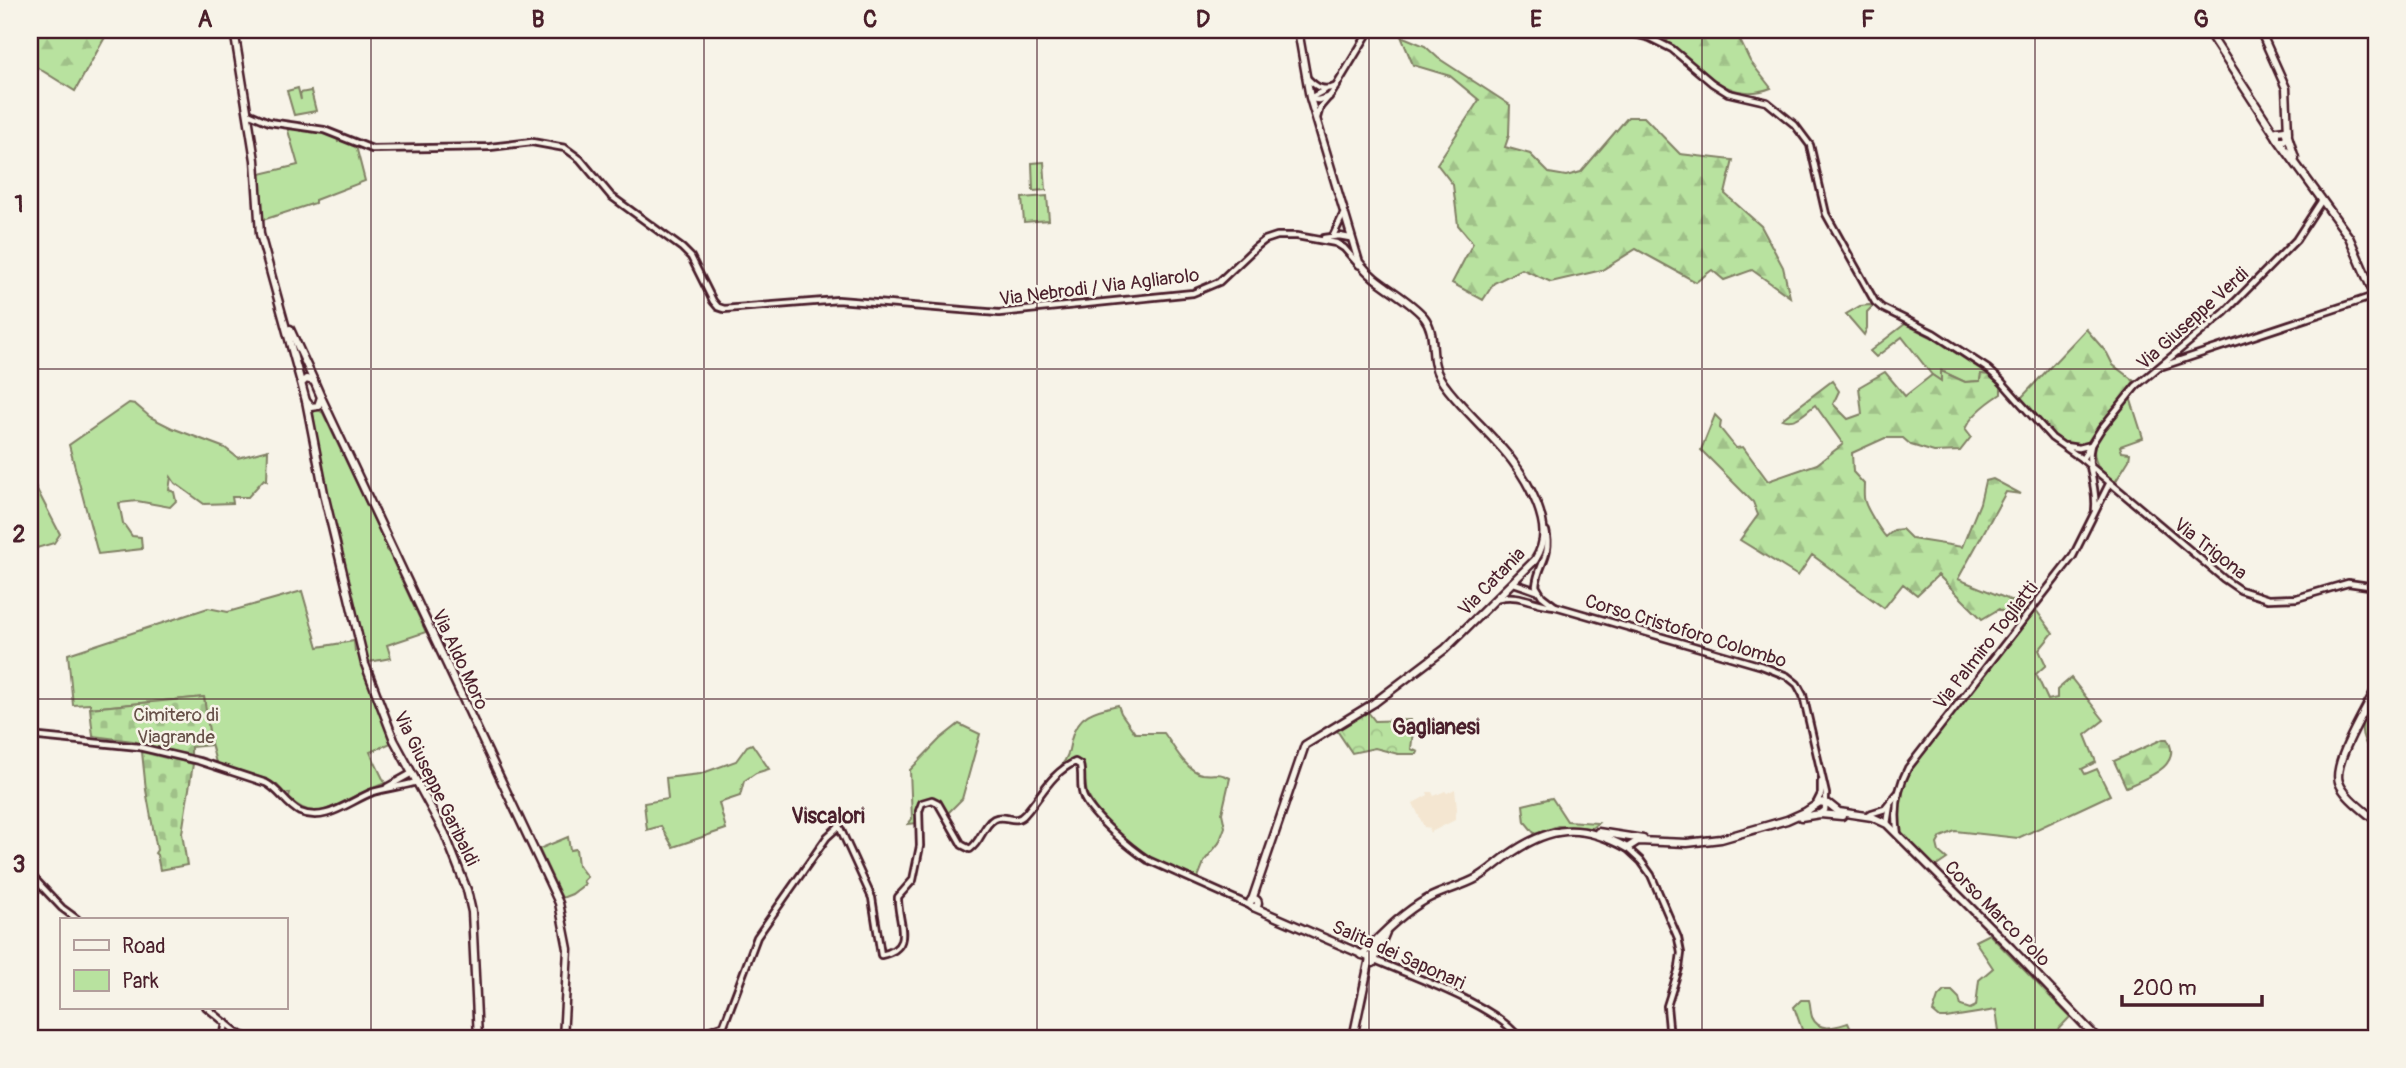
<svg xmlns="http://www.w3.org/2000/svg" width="2406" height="1068" font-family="Pangolin,sans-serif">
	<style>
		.built { fill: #f4e6d1 }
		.green { fill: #b8e29f; stroke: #818065; stroke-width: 2 }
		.forest { fill: url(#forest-firs); stroke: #818065; stroke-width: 2 }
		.cemetery { fill: url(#cemetery-stones); stroke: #818065; stroke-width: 2 }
		.park { fill: url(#park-crowns); stroke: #818065; stroke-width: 2 }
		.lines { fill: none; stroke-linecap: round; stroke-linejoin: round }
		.minor-casing { stroke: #4a1f2b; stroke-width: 10 }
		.major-casing { stroke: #4a1f2b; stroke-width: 11 }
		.minor { stroke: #f7f3e8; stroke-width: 4.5 }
		.major { stroke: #f7f3e8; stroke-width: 6 }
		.grid { fill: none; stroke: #4a1f2b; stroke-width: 2; stroke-opacity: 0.55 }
		.labels { text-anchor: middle; stroke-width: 5; stroke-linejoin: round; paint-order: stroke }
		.street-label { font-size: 19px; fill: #4a1f2b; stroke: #f7f3e8 }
		.park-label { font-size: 19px; fill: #665048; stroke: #f7f3e8 }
		.neighbourhood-label { font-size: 21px; font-weight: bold; fill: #4a1f2b; stroke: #f7f3e8 }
		.neatline { fill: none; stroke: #4a1f2b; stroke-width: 2.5 }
		.grid-label { font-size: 23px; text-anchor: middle; font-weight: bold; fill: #4a1f2b }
	</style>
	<defs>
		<pattern id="forest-firs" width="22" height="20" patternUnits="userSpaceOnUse" patternTransform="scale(1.75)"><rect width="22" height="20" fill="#b8e29f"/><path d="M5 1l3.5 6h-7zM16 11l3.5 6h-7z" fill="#a0c189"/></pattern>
		<pattern id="cemetery-stones" width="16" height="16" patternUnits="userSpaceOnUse" patternTransform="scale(1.75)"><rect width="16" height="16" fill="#b8e29f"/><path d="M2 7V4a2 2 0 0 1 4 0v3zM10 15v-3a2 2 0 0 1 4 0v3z" fill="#a0c189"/></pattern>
		<pattern id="park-crowns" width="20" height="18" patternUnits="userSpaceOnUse" patternTransform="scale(1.75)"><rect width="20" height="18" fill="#b8e29f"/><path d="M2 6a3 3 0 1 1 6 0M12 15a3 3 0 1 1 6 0" fill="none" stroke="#a0c189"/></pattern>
	</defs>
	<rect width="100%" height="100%" fill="#f7f3e8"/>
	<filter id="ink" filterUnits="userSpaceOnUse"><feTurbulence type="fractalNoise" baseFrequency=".0143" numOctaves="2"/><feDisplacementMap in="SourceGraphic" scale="14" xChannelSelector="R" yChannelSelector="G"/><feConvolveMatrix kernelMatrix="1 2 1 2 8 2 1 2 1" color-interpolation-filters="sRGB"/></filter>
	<g filter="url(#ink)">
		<path class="built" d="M1455 789 1457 809 1455 820 1429 833 1430 828 1424 827 1413 803 1428 795 1427 792H1432L1434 796 1445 791 1447 793Z"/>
		<g class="green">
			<path d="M298 88 301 100 300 93 311 91 316 111 294 115 287 91Z"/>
			<path d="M287 127 315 130 337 137 338 142 343 140 356 146 365 181 315 200V203L263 220 260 174 298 165Z"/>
			<path d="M1044 162 1046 190 1033 191 1032 163Z"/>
			<path d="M1047 196 1049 220 1024 222 1022 198Z"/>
			<path d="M1869 305 1873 306 1867 312V328L1864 335 1846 314 1860 306Z"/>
			<path d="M1905 324 1931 337 1989 375 1981 374 1980 381 1965 382 1942 371 1941 381 1932 375 1902 337 1876 357 1870 351Z"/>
			<path d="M2130 397 2143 438 2120 446 2122 452 2130 453 2129 460 2114 484C2073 451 2104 429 2130 397Z"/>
			<path d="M129 403 135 404 150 417 172 428 225 448 238 458 268 450 267 481 264 479 248 497H232L233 503 204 504 175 483 171 477 169 490 174 492 176 501 170 507 137 501 119 503 123 523 132 536 141 537 142 549 98 554 69 445Z"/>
			<path d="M317 409 323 413 386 545V550L389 553 426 632 387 645 391 658 369 662 364 648 318 451 313 413Z"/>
			<path d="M30 476 60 534 54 543 30 550Z"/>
			<path d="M302 591 318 647 354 641 355 651H357L391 743 370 752 385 783C376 787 367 790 359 794 332 806 315 824 289 798L290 793 285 794 277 785 268 780 216 763 209 735 204 697 90 708V704L73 705 68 654 208 608 228 612Z"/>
			<path d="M2036 610 2053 633 2039 650 2046 665 2036 674 2048 700 2057 698V690L2071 678 2104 720 2085 735 2096 762 2082 769 2085 774 2097 769 2110 795 2018 838 1955 831 1941 837 1937 844 1939 852 1947 859 1935 867 1899 831C1896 806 1903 783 1916 762Z"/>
			<path d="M2376 694V765C2357 726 2357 732 2376 694Z"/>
			<path d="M1118 705 1121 713 1135 733H1164C1173 745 1186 771 1202 774 1215 776 1217 771 1230 778L1222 813 1225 827 1219 843 1205 860 1197 880 1144 855 1100 816 1087 794 1082 762 1073 761 1061 766C1068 758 1069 750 1071 740 1077 714 1095 710 1118 705Z"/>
			<path d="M959 724 980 734 962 799 947 814C945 806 937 797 926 798L917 807V823L908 824 912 819 910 770 940 739Z"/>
			<path d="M752 744 769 769 756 773 744 781 740 796 719 803 726 829 673 847 661 826 647 830 644 803 668 799 666 778 700 774 736 761 747 746Z"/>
			<path d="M1552 798 1567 821 1598 823 1592 828 1558 826 1535 834 1525 822 1523 805Z"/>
			<path d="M568 837 570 850 576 849 578 865 587 877 583 881 585 884 572 894 562 898 539 849Z"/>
			<path d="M1989 934 2070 1017 2050 1038H2000L1996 1010 1946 1018H1940L1933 1012 1938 997 1944 991H1952L1959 998 1961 1006 1970 1009 1976 1006 1979 980 1993 968 1975 941Z"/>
			<path d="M1801 1000H1809C1811 1006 1810 1011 1812 1017 1819 1033 1835 1027 1848 1023L1855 1038H1805L1794 1007Z"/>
		</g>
		<g class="forest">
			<path d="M30 30H109L75 91 30 63Z"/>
			<path d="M1680 30H1735L1750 61 1771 88C1724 106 1701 63 1666 41Z"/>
			<path d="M1401 36 1425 46 1438 58 1510 105 1509 135 1505 147 1530 154 1549 173 1566 176 1581 172 1628 117H1644L1680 154 1733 160 1725 194 1761 226 1783 267 1790 297 1752 270 1724 280 1712 270 1696 282 1636 249 1602 270 1551 282 1522 269 1494 283 1483 300 1452 283 1473 243 1458 225 1453 185 1437 164 1479 100 1450 76 1413 65Z"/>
			<path d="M2086 329 2107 353 2113 365 2134 381 2092 440C2082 447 2069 447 2059 441L2021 398Z"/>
			<path d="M1941 371 1965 382 1980 381 1981 374 1989 375 2001 387V394C1987 403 1972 414 1965 429L1971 437 1960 451 1934 452 1911 445 1903 438H1885L1852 453 1853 472 1864 484C1864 489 1863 497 1865 502 1867 509 1881 532 1886 537L1894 530 1902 529 1912 539 1962 547 1980 503 1985 481 1993 479 2021 494 2006 492 1958 579 2025 606 2026 609 2016 621 1999 609 1982 619 1938 575 1917 595 1903 584 1884 608 1812 555 1798 576 1740 540 1758 515 1753 502 1701 450 1715 415 1721 421 1720 428 1736 448 1743 447 1768 481 1817 464 1843 444 1815 405C1804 413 1796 424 1782 419L1832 381 1839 391 1833 404 1848 419 1862 414 1859 387 1885 372 1905 396 1932 375 1941 381Z"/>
			<path d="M2163 739H2167C2184 766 2146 778 2126 787L2114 761Z"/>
		</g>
		<path class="cemetery" d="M204 697 211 745 191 747V755L168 751 169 758 193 764 182 833 187 865 160 870 157 855 155 853 157 850 146 790 142 752 166 758V750L133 741 93 736 90 708Z"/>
		<path class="park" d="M1368 712 1375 721 1410 720 1413 732 1411 749 1418 752 1417 754H1398L1375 748 1352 753 1336 729Z"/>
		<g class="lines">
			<defs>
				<g id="minor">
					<path d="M1618 30 1650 38 1672 49 1712 83 1728 93 1767 102 1795 125 1810 145 1826 214 1875 302 1882 308 1933 333 1988 369 2001 381 2052 438 2082 459 2224 579 2240 590 2268 599 2297 598 2348 583 2376 587"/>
					<path d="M1308 79C1317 88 1324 92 1337 86"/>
					<path d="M1310 98 1325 90"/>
					<path d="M1311 99 1318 100 1329 97"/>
					<path d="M248 113 269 122 324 130 372 149 490 147 532 142 565 148 580 159 611 196 682 248 691 257 713 301 718 307 724 309 838 300 999 313 1193 293 1219 282 1256 247 1265 240 1277 236H1297L1336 243 1344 248 1359 265"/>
					<path d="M1317 118 1320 107 1332 93 1370 30"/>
					<path d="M1333 236 1343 215"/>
					<path d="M1324 238 1339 236 1350 238"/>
					<path d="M2163 366 2374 296"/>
					<path d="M2065 446 2079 448 2091 445C2085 466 2098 487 2095 510"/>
					<path d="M2082 459 2101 429 2136 386 2224 313 2296 240 2322 200"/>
					<path d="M1546 531C1552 556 1538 564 1536 586L1542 596 1555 606"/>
					<path d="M1514 583 1537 591"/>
					<path d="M1499 598C1520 593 1535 605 1555 606L1762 666 1787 676 1797 684 1803 695 1826 794 1825 810 1821 813"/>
					<path d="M30 736 139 747 199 761 266 783C280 790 286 805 300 812 326 823 349 801 373 792 387 788 402 786 417 782"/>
					<path d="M387 787 412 773"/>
					<path d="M1816 804 1821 794V782"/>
					<path d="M1869 814 1885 809 1897 794"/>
					<path d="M1887 824 1890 805"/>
					<path d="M1898 835C1894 812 1897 789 1908 768L2073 556 2109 484"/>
					<path d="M1627 848 1641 861 1651 875 1678 938 1681 953 1679 968 1667 1006 1670 1038"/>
					<path d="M30 874 62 908 77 919"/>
					<path d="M1375 960C1413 977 1496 1005 1519 1038"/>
					<path d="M206 1007 239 1034 249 1038"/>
					<path d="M223 1038 226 1023"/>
					<path d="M688 1038 722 1026"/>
					<path d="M719 1038 757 937 827 837 839 826 872 898 881 955C916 948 897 922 898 897L913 880 920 846 919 811 922 803 932 800 938 803 962 845 970 849C981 842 983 825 994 819 1005 813 1015 826 1025 814 1042 795 1051 773 1075 762L1080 765C1083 776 1079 788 1084 798 1094 818 1130 848 1148 860L1251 906"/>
				</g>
				<g id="major">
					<path d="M234 30 255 160 260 234 306 401 311 407 318 406 321 397 314 381 306 379 302 383"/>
					<path d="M2207 30 2276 136"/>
					<path d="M2260 30 2286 88 2288 133"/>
					<path d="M2288 136 2295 158"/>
					<path d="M2279 140H2284L2287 137 2285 130 2277 131V138L2349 237 2376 299"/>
					<path d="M290 329 314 381"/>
					<path d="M321 397 559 903 568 949 563 1038"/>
					<path d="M306 401 325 498 365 664 394 740 445 834 467 890 472 912 478 1038"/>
					<path d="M2376 688C2367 708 2332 763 2339 782 2344 797 2365 811 2376 821"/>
					<path d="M1801 817 1820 814 1842 816"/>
					<path d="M1598 832 1643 839"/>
					<circle cx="1254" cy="903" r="4"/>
					<path d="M1252 900 1305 745 1374 703 1445 649 1535 560C1547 541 1545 525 1537 504 1520 463 1497 443 1467 411 1458 401 1447 390 1440 378 1428 359 1438 335 1424 317 1405 295 1376 285 1359 262L1310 98 1298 30"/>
					<path d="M1253 907 1375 960"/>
					<path d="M1362 955C1381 934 1402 913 1427 899 1443 890 1461 887 1477 878 1488 872 1497 863 1507 856 1550 825 1581 823 1627 848L1638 841 1687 843 1721 839 1787 820 1805 812 1820 802 1829 804 1839 812 1872 817 1887 824 2011 948 2097 1038"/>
					<path d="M1373 963 1386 932"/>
					<path d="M1353 1038 1370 958 1377 942"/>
				</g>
			</defs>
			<use href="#minor" class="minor-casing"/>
			<use href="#major" class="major-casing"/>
			<use href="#minor" class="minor"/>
			<use href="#major" class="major"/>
		</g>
	</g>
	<path class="grid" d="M371 30V1038M704 30V1038M1037 30V1038M1369 30V1038M1702 30V1038M2035 30V1038M30 369H2376M30 699H2376"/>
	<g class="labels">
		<g class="street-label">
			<text transform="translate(1099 286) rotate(-7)" y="7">Via Nebrodi / Via Agliarolo</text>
			<text transform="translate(2192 318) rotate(-42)" y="7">Via Giuseppe Verdi</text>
			<text transform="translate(2211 548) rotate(38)" y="7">Via Trigona</text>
			<text transform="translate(1491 581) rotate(-46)" y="7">Via Catania</text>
			<text transform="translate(1686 630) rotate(17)" y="7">Corso Cristoforo Colombo</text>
			<text transform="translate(1985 645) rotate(-52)" y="7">Via Palmiro Togliatti</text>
			<text transform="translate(461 659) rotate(65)" y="7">Via Aldo Moro</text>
			<text transform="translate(437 788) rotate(64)" y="7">Via Giuseppe Garibaldi</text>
			<text transform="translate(1998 913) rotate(45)" y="7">Corso Marco Polo</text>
			<text transform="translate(1399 954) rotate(24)" y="7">Salita dei Saponari</text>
		</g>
		<g class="park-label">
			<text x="176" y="721">Cimitero di<tspan x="176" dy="22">Viagrande</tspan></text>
		</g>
		<g class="neighbourhood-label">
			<text x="1436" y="734">Gaglianesi</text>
			<text x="828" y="823">Viscalori</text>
		</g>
	</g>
	<rect width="2406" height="1068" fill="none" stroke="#f7f3e8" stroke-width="77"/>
	<rect x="60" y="918" width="228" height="91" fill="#f7f3e8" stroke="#b29e9c" stroke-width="2"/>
	<rect x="74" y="940" width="35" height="10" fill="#f7f3e8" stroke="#b29e9c" stroke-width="2"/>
	<text x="122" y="953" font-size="21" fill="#4a1f2b">Road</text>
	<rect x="74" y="970" width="35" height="21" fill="#b8e29f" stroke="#b29e9c" stroke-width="2"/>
	<text x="122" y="988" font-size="21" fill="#4a1f2b">Park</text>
	<path d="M2122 995v10h140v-10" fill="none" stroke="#4a1f2b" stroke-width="3.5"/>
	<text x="2133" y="995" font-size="21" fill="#4a1f2b" stroke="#f7f3e8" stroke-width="5" paint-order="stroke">200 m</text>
	<rect x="38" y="38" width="2330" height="992" class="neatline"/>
	<g class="grid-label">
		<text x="205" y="27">A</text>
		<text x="538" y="27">B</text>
		<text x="870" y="27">C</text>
		<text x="1203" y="27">D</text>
		<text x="1536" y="27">E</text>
		<text x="1868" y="27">F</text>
		<text x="2201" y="27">G</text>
		<text x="19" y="212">1</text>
		<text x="19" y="542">2</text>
		<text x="19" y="872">3</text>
	</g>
</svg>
